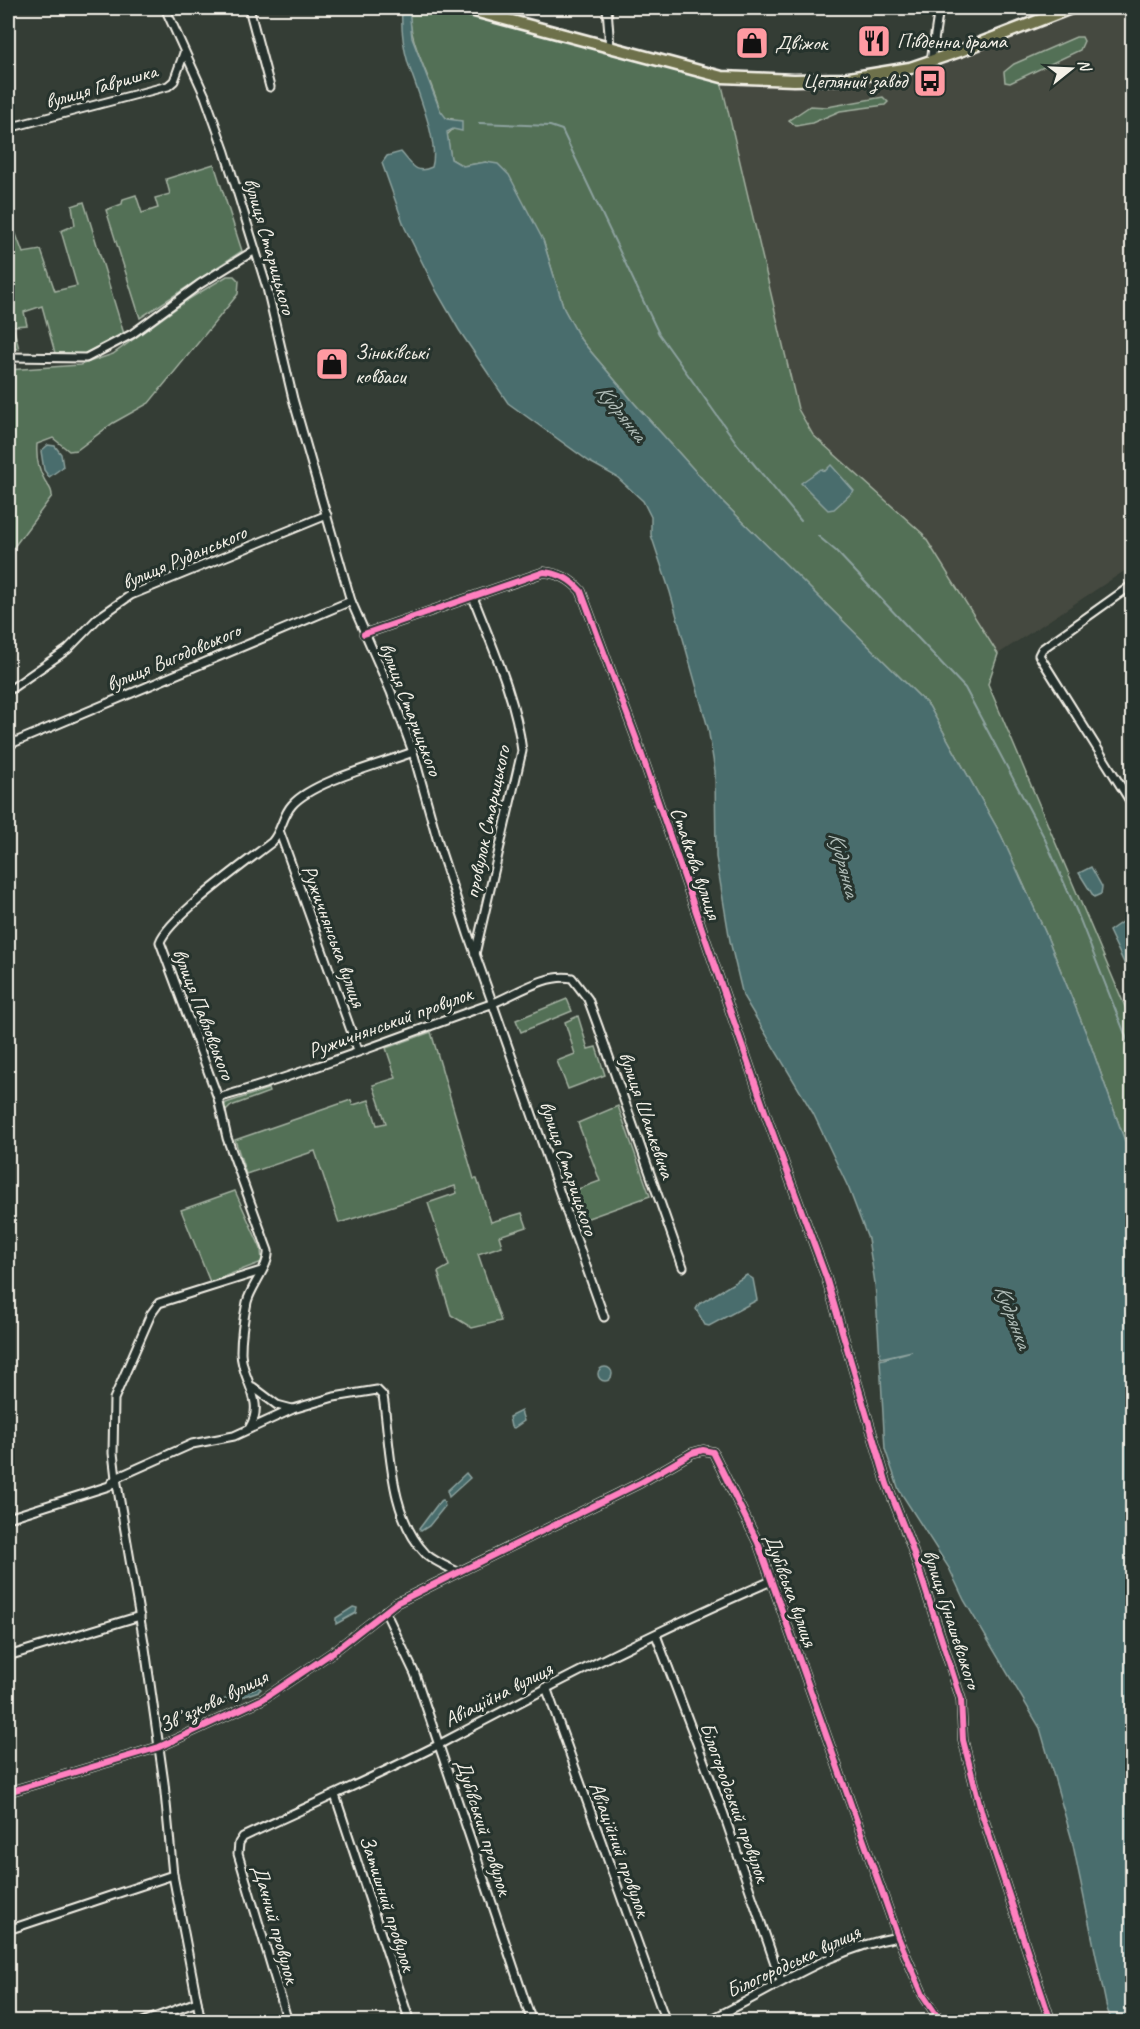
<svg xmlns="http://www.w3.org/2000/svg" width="1140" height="2029" font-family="Caveat,sans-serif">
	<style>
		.built { fill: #45493f }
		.green { fill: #526f57; stroke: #a3b0a0; stroke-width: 1.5 }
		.water { fill: #486d6d; stroke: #8da29e; stroke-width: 1.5 }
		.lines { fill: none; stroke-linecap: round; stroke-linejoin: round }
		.stream { stroke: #8da29e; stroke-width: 2 }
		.minor-casing { stroke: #f4f1e8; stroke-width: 11 }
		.primary-casing { stroke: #f4f1e8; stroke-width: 15 }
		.minor { stroke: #26332d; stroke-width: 7 }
		.primary { stroke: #6e714b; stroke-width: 10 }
		.cycleway-casing { stroke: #26332d; stroke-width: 10 }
		.cycleway { stroke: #ff80c0; stroke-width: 6 }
		.labels { text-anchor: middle; stroke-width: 6; stroke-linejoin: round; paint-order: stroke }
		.poi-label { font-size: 21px; fill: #f4f1e8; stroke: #26332d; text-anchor: start }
		.street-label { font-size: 21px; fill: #f4f1e8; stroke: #26332d }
		.water-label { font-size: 22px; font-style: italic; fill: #afbcb7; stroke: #26332d }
	</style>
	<rect width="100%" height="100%" fill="#343d35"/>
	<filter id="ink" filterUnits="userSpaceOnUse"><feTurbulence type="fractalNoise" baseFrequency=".0167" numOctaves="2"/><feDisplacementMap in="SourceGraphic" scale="12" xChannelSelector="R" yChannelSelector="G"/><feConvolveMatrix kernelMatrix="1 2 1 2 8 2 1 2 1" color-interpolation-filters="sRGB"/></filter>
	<g filter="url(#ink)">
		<path class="built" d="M1083 8H1132V566L998 654 923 534 813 435 798 409 721 81 794 84 933 65Z"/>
		<g class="green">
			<path d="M409 8H447L666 68 721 81 798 409 813 435 923 534 998 654 988 684 1132 1023V1161L1090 1043 1046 934 1001 835 929 706 723 502 635 404 581 340 564 309 543 240 486 162 463 166 451 159 447 135 453 129V119L444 118 440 110C430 75 409 45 409 8Z"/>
			<path d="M1076 37H1082L1084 41 1080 50 1010 83 1005 82 1004 72 1014 64Z"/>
			<path d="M883 97 888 102 885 105 840 111 812 123 796 126 789 120 810 106 827 107Z"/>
			<path d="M214 164 242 251 140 318 106 210 122 204 123 199 136 195 142 213 158 208 155 198 170 194 166 179Z"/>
			<path d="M84 202 124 334 84 354 55 353 42 306 24 312 27 325 13 326 19 349 8 348V213L23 253 41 250 55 291 77 286 61 231 75 225 72 206Z"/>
			<path d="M227 276H234L239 281 238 294 149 403 113 423 77 450 69 451 53 438 37 444C36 456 38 468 44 479 47 486 52 487 52 496L8 555V370L80 365 113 354 189 299Z"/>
			<path d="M567 999 572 1011 521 1032 516 1020Z"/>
			<path d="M578 1016 588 1049 596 1047 605 1075 568 1089 557 1061 575 1054 565 1022Z"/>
			<path d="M431 1032 474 1179H477L491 1222 522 1213 527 1227 499 1236 502 1246 478 1254 501 1321 472 1328 451 1315 438 1272 449 1266 428 1203 457 1193 455 1186 339 1223 315 1151 246 1174 235 1140 351 1100 353 1105 369 1100 377 1125 386 1123 373 1085 396 1078 386 1048Z"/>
			<path d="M268 1089 269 1092 231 1106 224 1113 222 1108 226 1103Z"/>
			<path d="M618 1106 650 1196 577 1222 567 1193 600 1181 578 1123Z"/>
			<path d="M235 1191 261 1249 262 1262 210 1282 181 1210Z"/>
		</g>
		<g class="water">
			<path d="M402 8H409L412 38 440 110 447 119 462 121V131L453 129 447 132 451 159 463 166 486 162 498 164 509 175 543 240 564 309 581 340 635 404 723 502 929 706 1001 835 1046 934 1090 1043 1132 1161V2021H1112L1107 2009 1072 1840 1040 1728 964 1600 949 1568 899 1490 885 1449 880 1360 912 1351 880 1358 875 1283 868 1239 849 1189 813 1113 743 996 730 941 716 857 715 771 708 728 670 592 651 535V517L643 501 617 477 590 462 508 403 459 330 437 292 405 228 382 163 387 156 401 152C412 164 415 175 432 167 440 143 416 88 408 63 403 46 401 26 402 8Z"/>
			<path d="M48 445 55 446 61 454 63 467 49 477 44 470 41 451Z"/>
			<path d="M831 465 854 491 834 509 828 510 801 483 821 469 825 471Z"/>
			<path d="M1091 867 1102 887 1101 894 1094 897 1079 873Z"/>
			<path d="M1129 917 1132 922V972L1126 967 1109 931Z"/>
			<path d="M747 1275 753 1279 757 1300 709 1326 705 1325 696 1309 699 1304Z"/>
			<circle cx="605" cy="1374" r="7"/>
			<path d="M521 1411 524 1421 514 1428 511 1427 509 1417Z"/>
			<path d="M466 1473 470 1478 449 1497 447 1491Z"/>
			<path d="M443 1500 445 1506 429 1526 421 1531 419 1529 440 1501Z"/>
			<path d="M353 1607 357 1608 356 1613 336 1624V1618Z"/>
			<path d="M258 1687 261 1689 259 1691 218 1705 223 1700Z"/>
		</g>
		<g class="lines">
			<g class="stream">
				<path d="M479 123 550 126 562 130 659 334 738 445 801 521"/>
				<path d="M818 536 836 551 965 688 1044 837 1077 912 1132 1052"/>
			</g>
			<defs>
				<g id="minor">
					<path d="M165 8 205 96 225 152 267 288 293 399 351 601 391 692 413 752 440 849 468 934 604 1317"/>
					<path d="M249 8 270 87"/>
					<path d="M607 8 610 48"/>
					<path d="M931 61 939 8"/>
					<path d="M8 128 168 86 174 81 184 53"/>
					<path d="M8 357 86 358 132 334 200 284 255 250"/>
					<path d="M1132 585 1042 649 1039 655 1132 804"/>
					<path d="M473 597C492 646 516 698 522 751L475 954"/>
					<path d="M364 634 544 572C561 574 570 579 581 591L636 738 768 1120 826 1277 887 1484 911 1545 961 1699 963 1740 982 1814 1051 2022"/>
					<path d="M8 691 68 649 98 618 131 595 327 515"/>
					<path d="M8 745 351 601"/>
					<path d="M280 833 358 1050"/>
					<path d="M218 1098C310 1072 400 1036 491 1004 515 995 545 973 572 978L588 999 598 1026 683 1267"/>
					<path d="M253 1387 277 1405 292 1409"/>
					<path d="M250 1427C266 1400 241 1380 241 1352 241 1337 244 1317 247 1302 251 1286 270 1265 268 1251L227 1138 218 1098 160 942C169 917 248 861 272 842 282 831 282 816 292 805 313 781 382 764 413 752"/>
					<path d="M8 1518 109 1486 116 1478 192 1444 234 1436 293 1409 334 1397 377 1390 383 1396C391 1446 388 1515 426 1554 435 1562 448 1567 458 1572"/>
					<path d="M385 1611 415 1674 532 2022"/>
					<path d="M656 1635 723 1812 781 1981"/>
					<path d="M8 1656 140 1616"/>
					<path d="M546 1687 666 2022"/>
					<path d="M8 1792 159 1747 263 1699 333 1652 396 1603 640 1483 692 1453 703 1450 713 1452 758 1543 898 1937 923 1995 941 2022"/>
					<path d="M335 1795 410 2022"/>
					<path d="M8 1930 173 1875"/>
					<path d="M143 2022 197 2002"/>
					<path d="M201 2022 173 1875 164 1783 145 1648 116 1478 113 1453 114 1399 151 1314 159 1303 261 1271"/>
					<path d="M288 2022 238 1854 239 1843 243 1837C309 1806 375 1777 440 1744 548 1687 657 1630 769 1582"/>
					<path d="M705 2022C769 1993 827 1949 898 1937"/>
				</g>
				<path id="primary" d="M463 8 722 77 794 80 843 79 910 68 960 51 1071 8"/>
			</defs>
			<use href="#minor" class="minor-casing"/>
			<use href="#primary" class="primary-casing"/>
			<use href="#minor" class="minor"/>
			<use href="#primary" class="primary"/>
			<defs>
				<g id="cycleway">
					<path d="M364 634 544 572C561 574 570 579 581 591L636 738 768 1120 826 1277 887 1484 911 1545 961 1699 963 1740 982 1814 1051 2022"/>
					<path d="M8 1792 159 1747 263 1699 333 1652 396 1603 640 1483 692 1453 703 1450 713 1452 758 1543 898 1937 923 1995 941 2022"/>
				</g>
			</defs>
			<use href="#cycleway" class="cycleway-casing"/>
			<use href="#cycleway" class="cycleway"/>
		</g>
	</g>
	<defs>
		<symbol id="restaurant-square" viewBox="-11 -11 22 22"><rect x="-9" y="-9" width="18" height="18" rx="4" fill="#ff9aa2" stroke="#26332d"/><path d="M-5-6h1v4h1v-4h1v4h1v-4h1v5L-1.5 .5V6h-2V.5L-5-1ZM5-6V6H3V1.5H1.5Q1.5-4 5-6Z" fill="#111"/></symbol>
		<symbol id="shop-square" viewBox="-11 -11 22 22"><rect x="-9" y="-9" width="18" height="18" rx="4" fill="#ff9aa2" stroke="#26332d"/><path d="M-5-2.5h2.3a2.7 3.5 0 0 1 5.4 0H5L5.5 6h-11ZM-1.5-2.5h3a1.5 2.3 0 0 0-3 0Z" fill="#111"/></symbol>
		<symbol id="bus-square" viewBox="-11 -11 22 22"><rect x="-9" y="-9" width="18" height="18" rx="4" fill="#ff9aa2" stroke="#26332d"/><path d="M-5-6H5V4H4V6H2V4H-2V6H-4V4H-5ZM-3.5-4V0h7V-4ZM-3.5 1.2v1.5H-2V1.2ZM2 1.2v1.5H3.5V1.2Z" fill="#111"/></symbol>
	</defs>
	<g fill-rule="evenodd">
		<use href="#restaurant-square" x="855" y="22" width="38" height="38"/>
		<use href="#shop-square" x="733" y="24" width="38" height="38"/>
		<use href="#bus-square" x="911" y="62" width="38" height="38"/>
		<use href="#shop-square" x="313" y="345" width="38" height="38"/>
	</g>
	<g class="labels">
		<g class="poi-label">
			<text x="897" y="48">Південна брама</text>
			<text x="775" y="50">Двіжок</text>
			<text x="907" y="88" text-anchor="end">Цегляний завод</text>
			<text x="355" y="359">Зіньківські<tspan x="355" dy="24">ковбаси</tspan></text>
		</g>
		<g class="street-label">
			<text transform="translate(101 86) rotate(-16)" y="7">вулиця Гавришка</text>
			<text transform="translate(270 246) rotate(74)" y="7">вулиця Старицького</text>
			<text transform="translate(184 557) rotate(-23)" y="7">вулиця Руданського</text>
			<text transform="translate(173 657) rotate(-23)" y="7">вулиця Вигодовського</text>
			<text transform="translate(411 709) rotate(69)" y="7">вулиця Старицького</text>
			<text transform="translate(487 822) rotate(-78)" y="7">провулок Старицького</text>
			<text transform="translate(696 863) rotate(71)" y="7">Ставкова вулиця</text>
			<text transform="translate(334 936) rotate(70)" y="7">Ружичнянська вулиця</text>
			<text transform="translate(204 1014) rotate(69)" y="7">вулиця Павловського</text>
			<text transform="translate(390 1022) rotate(-20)" y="7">Ружичнянський провулок</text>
			<text transform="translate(647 1115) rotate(71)" y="7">вулиця Шашкевича</text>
			<text transform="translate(569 1168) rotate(71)" y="7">вулиця Старицького</text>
			<text transform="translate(791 1590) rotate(70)" y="7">Дубівська вулиця</text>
			<text transform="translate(952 1619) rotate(72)" y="7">вулиця Гунашевського</text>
			<text transform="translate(498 1694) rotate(-27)" y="7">Авіаційна вулиця</text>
			<text transform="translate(213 1701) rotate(-26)" y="7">Звʼязкова вулиця</text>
			<text transform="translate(735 1802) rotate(70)" y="7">Білогородський провулок</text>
			<text transform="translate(484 1827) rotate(72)" y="7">Дубівський провулок</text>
			<text transform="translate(620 1849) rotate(70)" y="7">Авіаційний провулок</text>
			<text transform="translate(388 1903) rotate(72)" y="7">Затишний провулок</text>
			<text transform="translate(276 1924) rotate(74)" y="7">Дачний провулок</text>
			<text transform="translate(793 1961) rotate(-25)" y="7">Білогородська вулиця</text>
		</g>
		<g class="water-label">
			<text transform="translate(622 412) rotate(51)" y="8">Кудрянка</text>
			<text transform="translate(845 864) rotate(75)" y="8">Кудрянка</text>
			<text transform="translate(1014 1316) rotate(69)" y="8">Кудрянка</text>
		</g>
	</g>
	<rect width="1140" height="2029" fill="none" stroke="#26332d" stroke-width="30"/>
	<rect x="15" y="15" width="1110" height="1999" fill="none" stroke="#f4f1e8" stroke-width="2" filter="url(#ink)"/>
	<g transform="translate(1071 69) rotate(72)" stroke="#26332d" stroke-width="4.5" paint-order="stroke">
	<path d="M0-4.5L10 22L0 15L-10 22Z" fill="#f4f1e8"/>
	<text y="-9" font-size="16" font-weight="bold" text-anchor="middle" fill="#f4f1e8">N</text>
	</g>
</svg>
